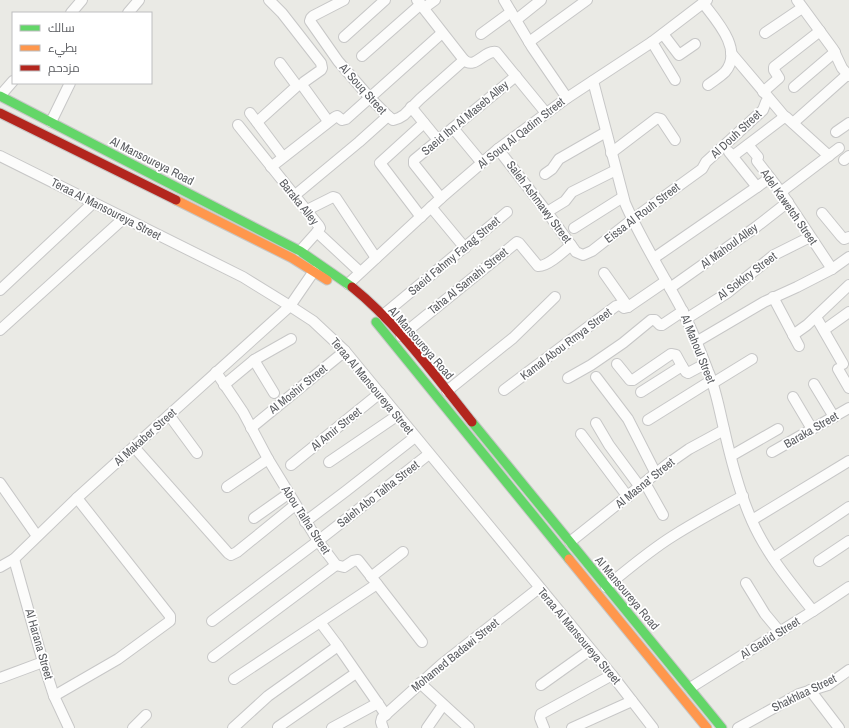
<svg xmlns="http://www.w3.org/2000/svg" width="849" height="728" font-family="'Archivo Narrow',Cairo,sans-serif">
	<style>
		.lines { fill: none; stroke-linecap: round; stroke-linejoin: round }
		.street-casing { stroke: #c7c7c7; stroke-width: 12 }
		.fast-casing { stroke: #c7c8c7; stroke-width: 11 }
		.slow-casing { stroke: #c7c8c7; stroke-width: 11 }
		.jam-casing { stroke: #c7c8c7; stroke-width: 11 }
		.street { stroke: #fcfcfb; stroke-width: 10 }
		.fast { stroke: #63d668; stroke-width: 9 }
		.slow { stroke: #ff974d; stroke-width: 9 }
		.jam { stroke: #b3261e; stroke-width: 9 }
		.labels { text-anchor: middle; stroke-width: 3.5; stroke-linejoin: round; paint-order: stroke }
		.street-label { font-size: 12px; fill: #5b5d61; stroke: #fff }
	</style>
	<rect width="100%" height="100%" fill="#eaeae5"/>
	<g class="lines">
		<defs>
			<g id="street">
				<path d="M269 0 282 13 321 63 322 68 321 70 304 82 302 85 328 121"/>
				<path d="M344 0 313 16 311 18 310 21 338 61 370 98 388 116 393 120 399 118 404 115 420 99 464 60"/>
				<path d="M417 0 464 60C475 70 484 50 496 52L546 113"/>
				<path d="M504 0 532 47 567 98"/>
				<path d="M797 0 833 49 842 68 849 76"/>
				<path d="M703 3C716 20 744 50 725 72 720 77 713 81 708 85"/>
				<path d="M424 8 435 0"/>
				<path d="M71 13 82 0"/>
				<path d="M128 13 139 0"/>
				<path d="M516 20 541 0"/>
				<path d="M765 33 802 8"/>
				<path d="M481 34 511 12"/>
				<path d="M663 34 679 55 695 44"/>
				<path d="M344 37 385 0"/>
				<path d="M529 42 587 0"/>
				<path d="M652 42 675 80"/>
				<path d="M731 53 785 117"/>
				<path d="M362 56 421 4"/>
				<path d="M593 81 625 203C641 240 663 274 682 310 692 329 700 350 708 371 716 389 719 409 724 429 731 460 739 492 752 521 767 555 791 583 813 611"/>
				<path d="M794 87 835 52"/>
				<path d="M763 92 779 78 774 70V67L820 31"/>
				<path d="M0 96 13 81"/>
				<path d="M411 107 438 140"/>
				<path d="M250 113 283 157"/>
				<path d="M51 122 70 83"/>
				<path d="M257 122 297 86 280 63"/>
				<path d="M793 123 848 74"/>
				<path d="M238 125 319 226 320 228 317 232 360 272"/>
				<path d="M453 128 482 163"/>
				<path d="M836 132 849 123"/>
				<path d="M748 145 758 157 757 161 781 192 832 269"/>
				<path d="M498 149 547 212 576 252 583 255 592 251 633 219 702 169 706 162 763 110 766 102 770 100"/>
				<path d="M729 152 757 187"/>
				<path d="M611 153 657 118 661 119 675 140"/>
				<path d="M0 156 243 277 290 306 313 321 345 351 612 675 653 728"/>
				<path d="M733 156 783 118 786 117 829 156"/>
				<path d="M844 160 849 156"/>
				<path d="M271 167 335 117 337 116 342 120 346 119 442 33"/>
				<path d="M545 174 552 169 559 159 606 132"/>
				<path d="M781 192 839 148"/>
				<path d="M294 196 359 142 388 116"/>
				<path d="M441 198 414 164V160L516 76"/>
				<path d="M431 207 465 248"/>
				<path d="M307 210 333 197 336 198 376 258"/>
				<path d="M547 212 565 201 572 192 616 170"/>
				<path d="M822 213 841 236 844 239 849 237"/>
				<path d="M421 217 380 163 424 123"/>
				<path d="M574 228 623 197"/>
				<path d="M300 251 317 232"/>
				<path d="M654 258 770 178"/>
				<path d="M604 273 628 307"/>
				<path d="M348 284 441 198 498 149 567 98 652 42 707 0"/>
				<path d="M670 288 756 227 788 202"/>
				<path d="M0 290 93 203"/>
				<path d="M773 297 799 346"/>
				<path d="M383 315 507 212"/>
				<path d="M816 317 843 364"/>
				<path d="M686 319 727 293 774 255 810 237"/>
				<path d="M0 330 124 218"/>
				<path d="M824 330 849 312"/>
				<path d="M793 335 807 325 849 285"/>
				<path d="M401 336 517 242 519 243 538 266C547 267 563 252 571 245"/>
				<path d="M696 342 764 302 797 287 832 269 849 257"/>
				<path d="M254 360 291 339"/>
				<path d="M617 364 630 380H633L671 354 676 355 682 366"/>
				<path d="M838 369 849 388"/>
				<path d="M216 372 243 412 268 459 318 541 336 565 344 567 353 561 358 560 377 584 320 622 338 646 268 696 233 728"/>
				<path d="M596 377 628 419 656 474"/>
				<path d="M568 378 591 365 623 343 651 320H655L660 325H662L683 311"/>
				<path d="M713 383 752 359"/>
				<path d="M814 384 834 417"/>
				<path d="M224 385 254 360 274 393"/>
				<path d="M504 390 616 306 620 305 624 308 628 307 666 281"/>
				<path d="M447 391 513 338 555 297"/>
				<path d="M641 392 682 366 686 372 688 373 705 364"/>
				<path d="M793 397 812 429"/>
				<path d="M169 415 197 453"/>
				<path d="M648 420 712 380"/>
				<path d="M596 423 609 445 640 487"/>
				<path d="M251 428 345 351"/>
				<path d="M581 434 628 497"/>
				<path d="M134 447 228 553 231 555 237 552 295 505"/>
				<path d="M772 452 849 408"/>
				<path d="M731 456 778 429"/>
				<path d="M329 462 398 415"/>
				<path d="M291 465 380 393"/>
				<path d="M0 483 37 536"/>
				<path d="M645 483 663 515"/>
				<path d="M227 487 268 459"/>
				<path d="M254 518 288 494"/>
				<path d="M752 520 849 461"/>
				<path d="M305 522 346 491 415 437"/>
				<path d="M570 542 669 463 689 449 724 430"/>
				<path d="M773 558 849 507"/>
				<path d="M14 559 43 662 54 696 69 728"/>
				<path d="M819 561 849 541"/>
				<path d="M0 567 14 559 77 498 290 306 314 271"/>
				<path d="M371 577 403 552"/>
				<path d="M746 583 765 614 780 632"/>
				<path d="M377 584 422 642"/>
				<path d="M606 587C628 569 649 551 673 536 695 522 719 509 743 496"/>
				<path d="M212 621 318 541 429 454"/>
				<path d="M338 646 386 715"/>
				<path d="M213 657 336 565"/>
				<path d="M0 678 43 662"/>
				<path d="M234 679 320 622"/>
				<path d="M420 683 469 728"/>
				<path d="M541 685 590 650"/>
				<path d="M690 688 813 611 849 587"/>
				<path d="M810 690 839 728"/>
				<path d="M54 696 118 659 170 621V616L77 498"/>
				<path d="M278 727 356 673"/>
				<path d="M133 728 146 715"/>
				<path d="M332 728 378 703"/>
				<path d="M383 728 381 722 382 718 442 664 539 588"/>
				<path d="M427 728 443 705"/>
				<path d="M544 728 540 718 541 714 612 675"/>
				<path d="M572 728 632 701"/>
				<path d="M738 728 799 694 828 685 849 670"/>
			</g>
			<g id="fast">
				<path d="M0 96 300 251 352 287"/>
				<path d="M376 322 569 559"/>
				<path d="M472 422 722 728"/>
			</g>
			<g id="slow">
				<path d="M176 200 292 258 327 280"/>
				<path d="M569 559 707 728"/>
			</g>
			<g id="jam">
				<path d="M0 113 176 200"/>
				<path d="M352 287C399 325 435 376 472 422"/>
			</g>
		</defs>
		<use href="#street" class="street-casing"/>
		<use href="#fast" class="fast-casing"/>
		<use href="#slow" class="slow-casing"/>
		<use href="#jam" class="jam-casing"/>
		<use href="#street" class="street"/>
		<use href="#fast" class="fast"/>
		<use href="#slow" class="slow"/>
		<use href="#jam" class="jam"/>
	</g>
	<g class="labels">
		<g class="street-label">
			<text transform="translate(363 89) rotate(48)" y="4">Al Souq Street</text>
			<text transform="translate(465 118) rotate(-40)" y="4">Saeid Ibn Al Maseb Alley</text>
			<text transform="translate(521 133) rotate(-38)" y="4">Al Souq Al Qadim Street</text>
			<text transform="translate(736 134) rotate(-43)" y="4">Al Douh Street</text>
			<text transform="translate(152 161) rotate(27)" y="4">Al Mansoureya Road</text>
			<text transform="translate(299 202) rotate(51)" y="4">Baraka Alley</text>
			<text transform="translate(539 202) rotate(53)" y="4">Saleh Ashmawy Street</text>
			<text transform="translate(789 207) rotate(55)" y="4">Adel Kawetch Street</text>
			<text transform="translate(106 209) rotate(27)" y="4">Teraa Al Mansoureya Street</text>
			<text transform="translate(642 213) rotate(-37)" y="4">Eissa Al Rouh Street</text>
			<text transform="translate(729 246) rotate(-36)" y="4">Al Mahoul Alley</text>
			<text transform="translate(454 256) rotate(-40)" y="4">Saeid Fahmy Farag Street</text>
			<text transform="translate(747 276) rotate(-37)" y="4">Al Sokkry Street</text>
			<text transform="translate(468 281) rotate(-39)" y="4">Taha Al Samahi Street</text>
			<text transform="translate(421 343) rotate(49)" y="4">Al Mansoureya Road</text>
			<text transform="translate(566 344) rotate(-37)" y="4">Kamal Abou Rmya Street</text>
			<text transform="translate(698 349) rotate(68)" y="4">Al Mahoul Street</text>
			<text transform="translate(372 386) rotate(50)" y="4">Teraa Al Mansoureya Street</text>
			<text transform="translate(298 389) rotate(-39)" y="4">Al Moshir Street</text>
			<text transform="translate(336 429) rotate(-39)" y="4">Al Amir Street</text>
			<text transform="translate(811 430) rotate(-30)" y="4">Baraka Street</text>
			<text transform="translate(145 437) rotate(-42)" y="4">Al Makaber Street</text>
			<text transform="translate(645 483) rotate(-39)" y="4">Al Masna' Street</text>
			<text transform="translate(378 494) rotate(-38)" y="4">Saleh Abo Talha Street</text>
			<text transform="translate(306 520) rotate(57)" y="4">Abou Talha Street</text>
			<text transform="translate(627 593) rotate(50)" y="4">Al Mansoureya Road</text>
			<text transform="translate(579 636) rotate(50)" y="4">Teraa Al Mansoureya Street</text>
			<text transform="translate(770 638) rotate(-32)" y="4">Al Gadid Street</text>
			<text transform="translate(39 644) rotate(74)" y="4">Al Harana Street</text>
			<text transform="translate(455 655) rotate(-39)" y="4">Mohamed Badawi Street</text>
			<text transform="translate(804 693) rotate(-26)" y="4">Shakhlaa Street</text>
		</g>
	</g>
	<rect x="12" y="12" width="140" height="72" fill="#ffffff" stroke="#bdbec0"/>
	<rect x="20" y="25" width="20" height="6" fill="#63d668" stroke="#bdbec0"/>
	<text x="48" y="32" font-size="12" fill="#5b5d61">سالك</text>
	<rect x="20" y="45" width="20" height="6" fill="#ff974d" stroke="#bdbec0"/>
	<text x="48" y="52" font-size="12" fill="#5b5d61">بطيء</text>
	<rect x="20" y="65" width="20" height="6" fill="#b3261e" stroke="#bdbec0"/>
	<text x="48" y="72" font-size="12" fill="#5b5d61">مزدحم</text>
</svg>
